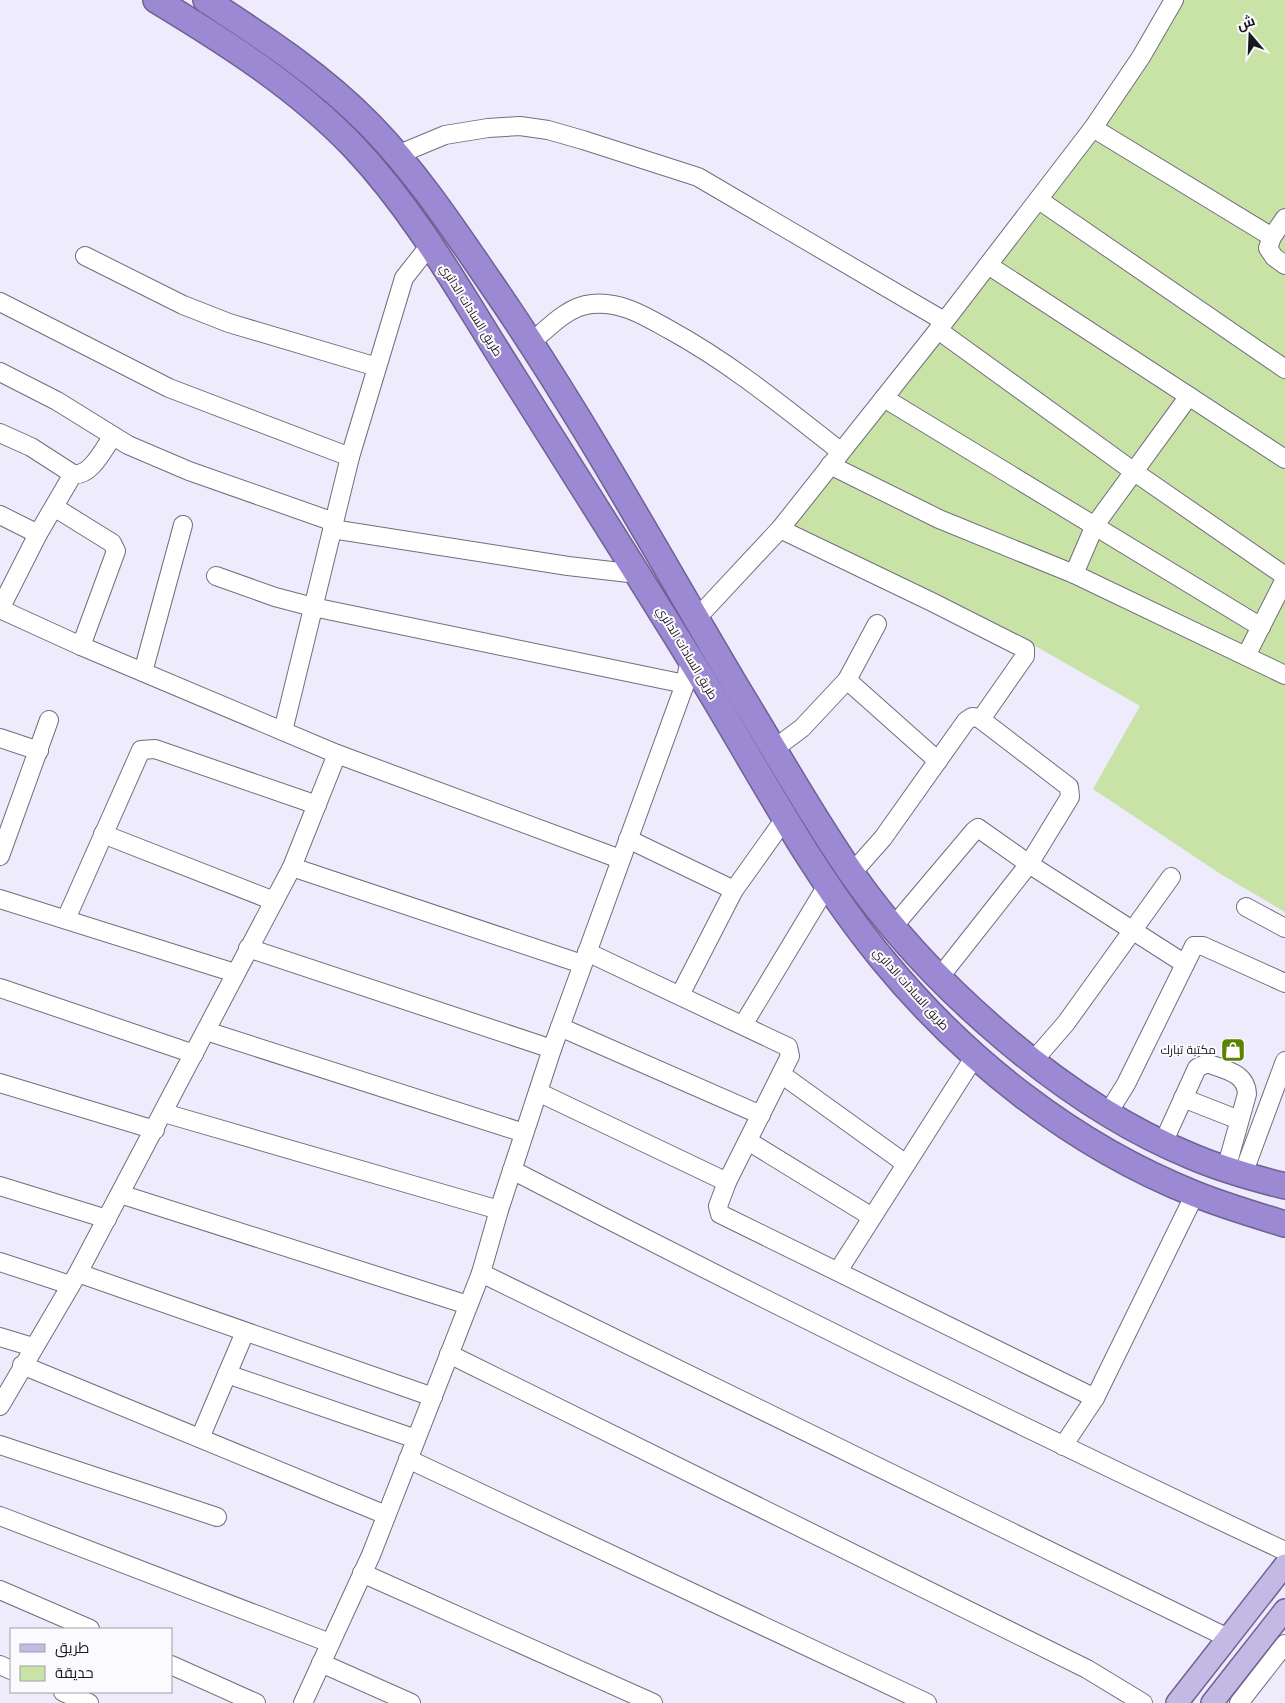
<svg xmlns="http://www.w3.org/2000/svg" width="1285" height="1703" font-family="'Varela Round',Cairo,sans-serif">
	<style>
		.green { fill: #c9e3a7 }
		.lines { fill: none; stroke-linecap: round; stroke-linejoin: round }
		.minor-casing { stroke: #716e7d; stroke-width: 20 }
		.major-casing { stroke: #6e6194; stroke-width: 24 }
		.highway-casing { stroke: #6e6194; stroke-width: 28 }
		.minor { stroke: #fff; stroke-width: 18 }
		.major { stroke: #c4b8e5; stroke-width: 21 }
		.highway { stroke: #9c89d3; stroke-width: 25 }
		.labels { text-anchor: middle; stroke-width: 4; stroke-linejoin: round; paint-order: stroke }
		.street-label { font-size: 12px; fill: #19181e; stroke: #fbfafe }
		.poi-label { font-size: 12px; fill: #19181e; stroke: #fbfafe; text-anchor: end }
	</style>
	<rect width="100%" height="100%" fill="#eeebfc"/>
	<path class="green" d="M1183 0H1285V912L1222 875 1093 789 1140 706 1009 631 804 535 791 519 1040 209 1149 63Z"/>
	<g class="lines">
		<defs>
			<g id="minor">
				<path d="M1093 128 1272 237"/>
				<path d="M397 155 445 135 488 128 520 126 548 130 583 140 698 177 944 321"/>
				<path d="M1039 200 1285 369"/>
				<path d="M1285 218 1272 237 1268 248 1274 257 1285 265"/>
				<path d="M85 256 183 305 229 323 377 367"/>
				<path d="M988 265 1285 459"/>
				<path d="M0 302 169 388 350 457 404 278 430 245"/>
				<path d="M938 330 1133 471 1285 576"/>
				<path d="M532 342C549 327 568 306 592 304 621 301 645 316 670 330 732 364 785 408 840 451"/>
				<path d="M0 372 57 401 128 445 189 471 334 522"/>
				<path d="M884 398 1261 627"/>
				<path d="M0 433 31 447 73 474"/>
				<path d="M830 465 939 519 1074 574 1285 675"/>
				<path d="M54 507 112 543 116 551 81 646"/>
				<path d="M0 515 38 534"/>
				<path d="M332 529 568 566 638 574"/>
				<path d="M780 529 932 602 1025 649V656L981 719"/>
				<path d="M1074 574 1095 525 1189 396"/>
				<path d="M216 576 275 597 313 607 685 684"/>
				<path d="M0 609 81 646 337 754 620 859"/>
				<path d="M0 609 38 534 73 474C91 477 104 448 113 436"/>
				<path d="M696 619 780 529 938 330 1093 128 1141 57 1174 0"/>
				<path d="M1246 656 1285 579"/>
				<path d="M143 672 183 525"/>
				<path d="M847 680 938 761"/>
				<path d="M283 731 350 457"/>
				<path d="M0 738 39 751"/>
				<path d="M774 749 802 728 847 680 877 624"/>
				<path d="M103 834 274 901"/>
				<path d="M628 839 734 890"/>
				<path d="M0 856 49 720"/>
				<path d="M292 867 582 964"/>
				<path d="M852 873 883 838 966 721 972 717 979 718 1069 787 1070 797 1029 864 939 978"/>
				<path d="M0 899 235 973"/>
				<path d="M1246 907 1285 928"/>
				<path d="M66 919 141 750 155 749 317 805"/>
				<path d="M893 927 974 831 978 828 1029 864 1185 964"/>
				<path d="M248 948 552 1049"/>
				<path d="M587 952 788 1047 790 1056 727 1182 718 1206 720 1214 1095 1398"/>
				<path d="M0 988 194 1054"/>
				<path d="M680 995 734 890 786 817"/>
				<path d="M743 1025 828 884"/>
				<path d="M560 1027 761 1115"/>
				<path d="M206 1031 524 1133"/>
				<path d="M1033 1061 1066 1023 1171 877"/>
				<path d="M781 1074 906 1164"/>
				<path d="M0 1083 155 1130"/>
				<path d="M538 1092 727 1182"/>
				<path d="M1183 1098 1239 1120"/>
				<path d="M164 1113 499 1210"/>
				<path d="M1108 1113 1126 1084 1194 946H1203L1285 983"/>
				<path d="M748 1141 872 1217"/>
				<path d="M1163 1143 1197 1068 1207 1063C1224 1070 1246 1072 1247 1094L1226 1169"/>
				<path d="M512 1170C767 1302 1025 1429 1285 1551"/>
				<path d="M1243 1174 1285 1061"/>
				<path d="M0 1186 107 1219"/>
				<path d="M120 1194 468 1305"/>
				<path d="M0 1262 70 1285"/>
				<path d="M838 1271 975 1056"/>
				<path d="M78 1273 433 1397"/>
				<path d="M481 1273 1228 1638"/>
				<path d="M0 1337 33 1347"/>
				<path d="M449 1354 1087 1669 1143 1703"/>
				<path d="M22 1365 386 1515"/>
				<path d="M227 1374 416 1439"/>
				<path d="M0 1406 78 1273 292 867 337 754"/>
				<path d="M200 1438 245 1332"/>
				<path d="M0 1445 217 1517"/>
				<path d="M1063 1446 1095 1398 1195 1194"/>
				<path d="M408 1459 927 1703"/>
				<path d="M0 1516 330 1643"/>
				<path d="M362 1573 653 1703"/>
				<path d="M0 1590 90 1629"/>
				<path d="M321 1663 411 1703"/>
				<path d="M0 1665 11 1670"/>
				<path d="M171 1665 256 1703"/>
				<path d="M63 1692 89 1703"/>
				<path d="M303 1703 371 1555 481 1273 499 1210 552 1049 685 684 690 659"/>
				<path d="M1239 1703 1285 1644"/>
			</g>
			<g id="major">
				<path d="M1177 1703 1285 1565"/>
				<path d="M1212 1703 1285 1610"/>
			</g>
			<g id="highway">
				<path d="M156 0C227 43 298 88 355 148 418 215 462 296 511 373 578 480 646 586 711 693 765 783 816 879 883 960 965 1060 1074 1146 1195 1194 1225 1206 1255 1215 1285 1224"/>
				<path d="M206 0C264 38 321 75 370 125 416 172 453 228 490 282 582 415 660 559 743 698 779 757 813 818 852 874 930 985 1064 1104 1191 1156 1221 1169 1253 1178 1285 1186"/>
			</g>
		</defs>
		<use href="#minor" class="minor-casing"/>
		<use href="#major" class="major-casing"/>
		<use href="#highway" class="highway-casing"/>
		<use href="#minor" class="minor"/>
		<use href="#major" class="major"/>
		<use href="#highway" class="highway"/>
	</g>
	<defs>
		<symbol id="shop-square" viewBox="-11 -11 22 22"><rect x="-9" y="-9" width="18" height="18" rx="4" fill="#5c8201" stroke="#fbfafe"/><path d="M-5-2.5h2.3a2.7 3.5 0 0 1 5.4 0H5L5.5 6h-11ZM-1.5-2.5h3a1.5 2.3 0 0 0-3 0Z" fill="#fff"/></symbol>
	</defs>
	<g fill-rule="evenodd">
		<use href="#shop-square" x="1219" y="1036" width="28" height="28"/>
	</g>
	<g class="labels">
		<g class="street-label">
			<text transform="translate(471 310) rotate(58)" y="4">طريق السادات الدائري</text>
			<text transform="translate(687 653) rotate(59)" y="4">طريق السادات الدائري</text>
			<text transform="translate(911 989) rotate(48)" y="4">طريق السادات الدائري</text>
		</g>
		<g class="poi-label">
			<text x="1216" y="1054">مكتبة تبارك</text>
		</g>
	</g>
	<rect x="10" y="1628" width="162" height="65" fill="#fbfafe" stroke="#a1a0a4"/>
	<rect x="20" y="1644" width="25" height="8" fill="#c4b8e5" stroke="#a1a0a4"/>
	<text x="55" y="1653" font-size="15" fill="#19181e">طريق</text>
	<rect x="20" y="1666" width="25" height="15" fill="#c9e3a7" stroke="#a1a0a4"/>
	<text x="55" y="1678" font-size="15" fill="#19181e">حديقة</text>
	<g transform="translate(1250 35) rotate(341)" stroke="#fbfafe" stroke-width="4" paint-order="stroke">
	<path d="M0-4L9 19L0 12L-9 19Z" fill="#19181e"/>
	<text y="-8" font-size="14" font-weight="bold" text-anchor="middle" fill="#19181e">ش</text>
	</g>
</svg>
